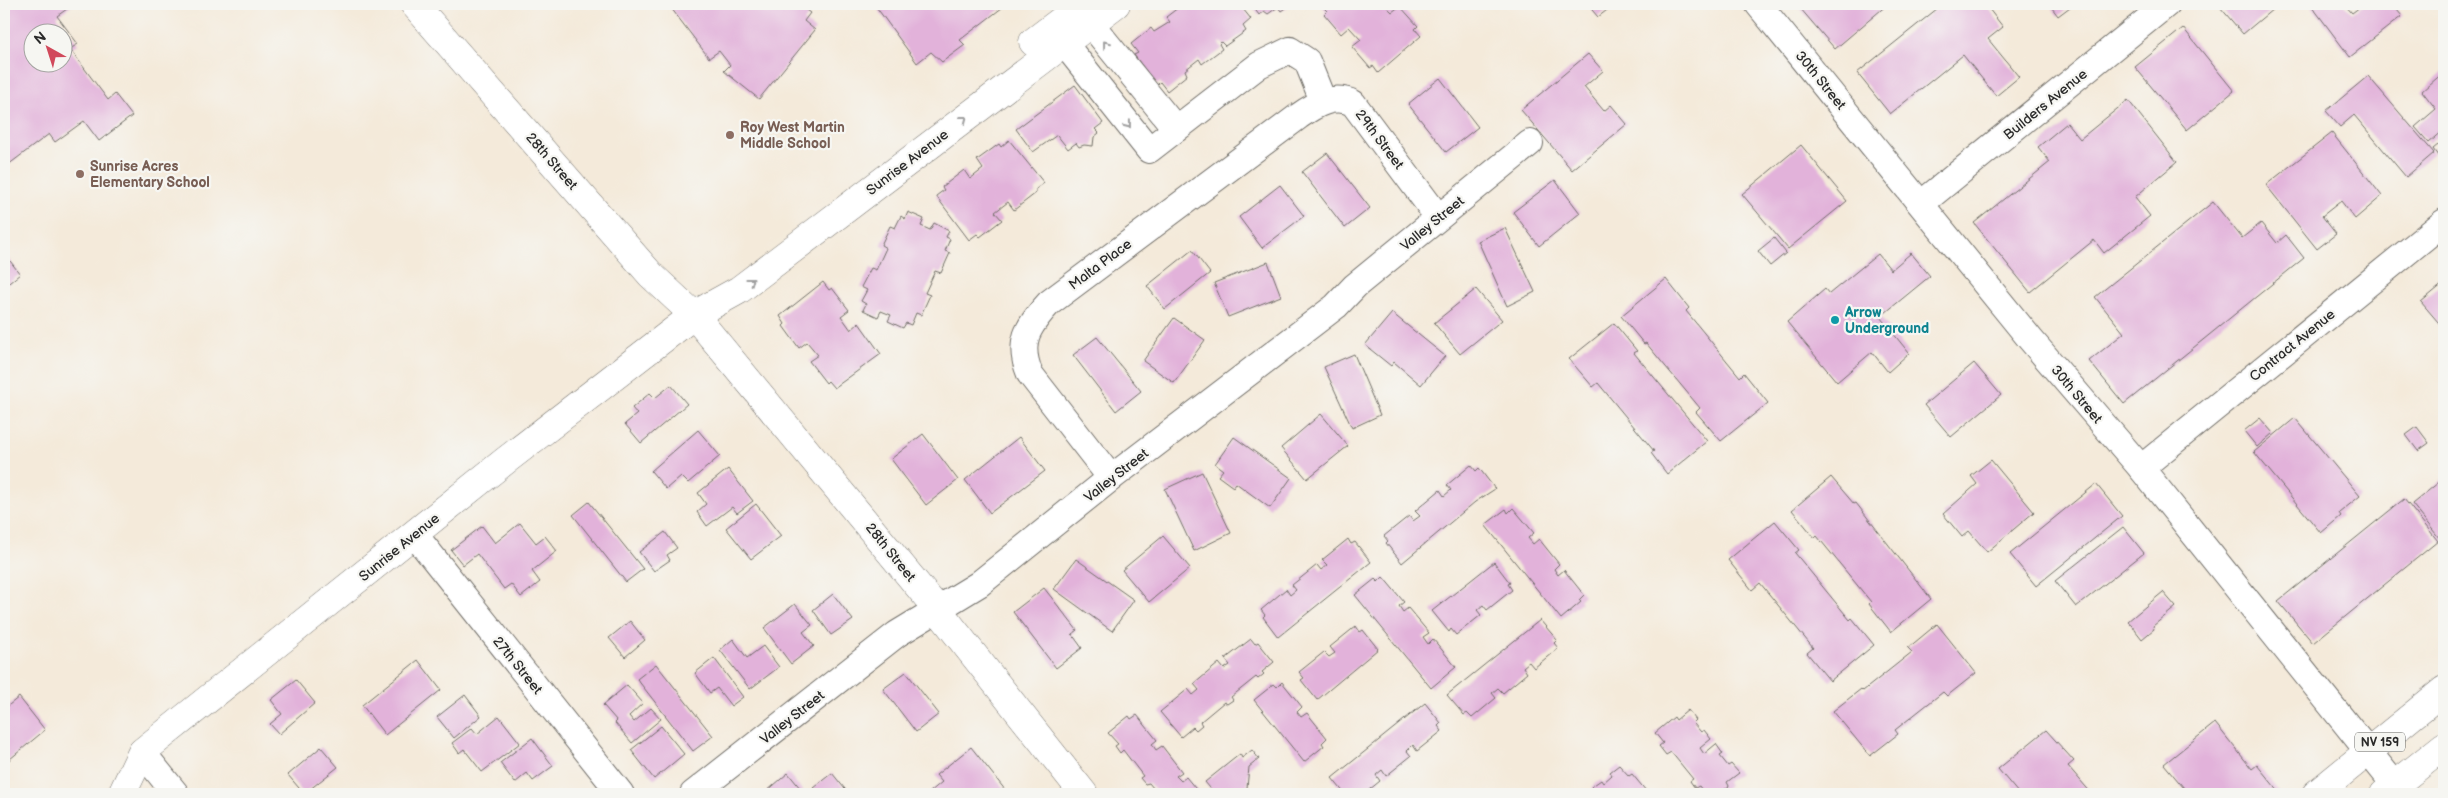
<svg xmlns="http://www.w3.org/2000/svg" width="2448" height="798" font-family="'Balsamiq Sans',sans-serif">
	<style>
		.building { fill: #e2b2da; fill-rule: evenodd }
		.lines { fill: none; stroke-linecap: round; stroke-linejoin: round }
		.minor-casing { stroke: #716e68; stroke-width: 28 }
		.tertiary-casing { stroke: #716e68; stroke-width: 29 }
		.primary-casing { stroke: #716e68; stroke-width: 29 }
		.minor { stroke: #fff; stroke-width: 26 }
		.tertiary { stroke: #fff; stroke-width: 28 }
		.primary { stroke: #fff; stroke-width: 28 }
		.oneway { stroke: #a0a0a0 }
		.education-dot { fill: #8d6e63; stroke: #f6f6f2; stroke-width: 2 }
		.culture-dot { fill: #0f9aa8; stroke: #f6f6f2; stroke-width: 2 }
		.labels { text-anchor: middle; stroke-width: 4.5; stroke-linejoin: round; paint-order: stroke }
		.shield { fill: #f6f6f2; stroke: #686867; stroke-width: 1 }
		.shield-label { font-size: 12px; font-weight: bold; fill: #2b2b2b }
		.street-label { font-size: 14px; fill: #2b2b2b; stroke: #f6f6f2 }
		.education-label { font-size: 14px; font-weight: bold; fill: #785e54; stroke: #f6f6f2; text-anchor: start }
		.culture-label { font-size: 14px; font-weight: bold; fill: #0d838f; stroke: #f6f6f2; text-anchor: start }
	</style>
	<rect width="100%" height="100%" fill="#f6f6f2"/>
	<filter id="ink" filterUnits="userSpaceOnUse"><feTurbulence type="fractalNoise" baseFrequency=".02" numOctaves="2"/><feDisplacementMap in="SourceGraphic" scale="10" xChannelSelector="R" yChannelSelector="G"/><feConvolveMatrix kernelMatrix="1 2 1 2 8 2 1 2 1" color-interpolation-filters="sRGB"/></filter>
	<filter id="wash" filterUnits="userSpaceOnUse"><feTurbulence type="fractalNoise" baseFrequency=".0096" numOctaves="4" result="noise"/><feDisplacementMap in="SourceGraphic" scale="20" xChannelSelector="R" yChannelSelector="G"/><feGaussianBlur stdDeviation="1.12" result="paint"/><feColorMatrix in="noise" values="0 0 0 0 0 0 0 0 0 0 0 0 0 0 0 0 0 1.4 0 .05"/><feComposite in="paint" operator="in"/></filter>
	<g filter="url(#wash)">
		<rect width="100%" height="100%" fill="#f4eada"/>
		<g id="blocks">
			<g class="building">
				<path d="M4 4H74L57 16 78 44 70 49 108 100 115 94 132 116 99 141 84 121 55 142 49 134 4 168ZM32 32H62V62H32Z"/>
				<path d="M668 4H798L810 13 804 21 815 30 759 99 724 71 730 65 719 51 709 58Z"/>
				<path d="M874 4H1007L960 40 965 45 942 62 931 52 917 63Z"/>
				<path d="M1183 4 1190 6 1193 4H1239L1251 19 1243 26 1246 31 1225 46 1221 42 1219 44 1222 49 1202 64 1199 59 1185 70 1187 75 1167 91 1160 82 1157 85 1134 55 1138 53 1131 44 1151 28 1154 32 1170 22 1166 17Z"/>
				<path d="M1251 4H1291L1281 11 1278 7 1268 14 1264 11 1259 15Z"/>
				<path d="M1320 4H1384L1392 12 1400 6 1418 26 1415 29 1421 36 1378 73 1373 66 1370 68 1352 47 1361 40 1349 27 1341 34 1324 14 1327 11Z"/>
				<path d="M1587 4H1615L1598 17Z"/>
				<path d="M1805 4H1888L1835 49 1800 8Z"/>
				<path d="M1943 4H1985L2003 27 1988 39 2019 77 1996 96 1963 55 1890 114 1857 73Z"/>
				<path d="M2049 4H2074L2058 16Z"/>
				<path d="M2224 4H2279L2243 34 2220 7Z"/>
				<path d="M2313 4H2344L2352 13 2364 4H2392L2402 16 2350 57 2311 5Z"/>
				<path d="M2183 28 2234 91 2187 130 2135 67Z"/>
				<path d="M1588 54 1603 71 1584 87 1604 111 1611 105 1627 124 1572 170 1521 110Z"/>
				<path d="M2444 72V130L2429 143 2415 127 2436 109 2422 91Z"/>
				<path d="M2368 76 2434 153 2406 177 2354 115 2340 127 2326 111Z"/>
				<path d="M1440 78 1478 127 1446 152 1408 104Z"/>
				<path d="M1075 85 1103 123 1095 129 1099 133 1094 137 1093 146 1084 145 1079 147 1076 143 1068 149 1057 135 1033 152 1016 129Z"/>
				<path d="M2128 100 2177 162 2135 197 2150 216 2104 253 2094 240 2030 292 1974 223 2050 162 2038 147 2067 123 2080 139Z"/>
				<path d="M2332 133 2382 196 2355 219 2341 201 2322 216 2336 234 2317 249 2266 185Z"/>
				<path d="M1009 140 1044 183 1036 189V193L1014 210 1008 202 995 212 1002 220 980 237 977 234 969 240 936 196 944 190 942 187 964 170 970 179 983 169 977 160 999 144 1001 147Z"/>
				<path d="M2444 140V164L2433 149Z"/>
				<path d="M1801 145 1847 201 1788 249 1742 194Z"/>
				<path d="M1327 153 1370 208 1345 228 1302 172Z"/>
				<path d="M1555 180 1580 213 1539 246 1513 212Z"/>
				<path d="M1280 185 1304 216 1262 248 1239 217Z"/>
				<path d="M2213 202 2242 238 2261 223 2277 243 2286 235 2304 258 2124 404 2089 361 2124 333 2095 297Z"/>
				<path d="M908 212 924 219 921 226 930 230 934 223 949 231 946 237 950 239 945 251 950 253 941 273 935 271 925 293 930 295 921 315 916 313 911 325 906 323 903 328 888 321 891 315 881 311 878 317 863 310 866 304 861 301 867 290 861 287 871 268 876 270 886 248 881 245 890 226 895 228 901 216 905 219Z"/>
				<path d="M1505 228 1535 292 1507 306 1478 241Z"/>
				<path d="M1774 238 1786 253 1770 266 1758 251Z"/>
				<path d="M1192 250 1210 273 1165 309 1147 286Z"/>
				<path d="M4 253 20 274 4 287Z"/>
				<path d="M1911 253 1930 276 1880 317 1909 353 1888 372 1872 352 1837 382 1787 322 1825 289 1829 294 1878 254 1891 270Z"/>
				<path d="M1268 262 1281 296 1228 317 1214 283Z"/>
				<path d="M1666 279 1689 308 1686 311 1740 377 1744 373 1768 403 1721 441 1696 412 1700 408 1646 343 1644 344 1621 316Z"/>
				<path d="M823 282 829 290 832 288 849 310 841 316 851 330 859 323 881 354 834 388 828 381 826 383 809 361 818 355 807 342 799 348 783 326 785 324 780 316Z"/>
				<path d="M2444 283V329L2421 302Z"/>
				<path d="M1476 289 1502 320 1460 354 1434 323Z"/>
				<path d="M1392 313 1445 356 1421 385 1394 362 1391 366 1365 345Z"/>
				<path d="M1174 318 1205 340 1174 383 1143 361Z"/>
				<path d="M1614 323 1637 351 1634 353 1707 441 1667 474 1651 453 1654 451 1598 383 1593 387 1569 359Z"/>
				<path d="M1097 337 1141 391 1116 411 1073 355Z"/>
				<path d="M1354 354 1380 415 1352 428 1324 367Z"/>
				<path d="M1974 363 2001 395 1951 437 1924 405Z"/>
				<path d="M671 385 687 404 641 443 625 424 637 414 632 408 650 393 655 398Z"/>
				<path d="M1321 414 1348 446 1307 479 1281 448Z"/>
				<path d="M2260 418 2273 433 2257 447 2244 431Z"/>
				<path d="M2295 418 2360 496 2339 513 2341 516 2321 533 2254 452Z"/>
				<path d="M2417 427 2429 443 2418 451 2406 435Z"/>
				<path d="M698 430 720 456 688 483 681 476 666 489 651 471Z"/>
				<path d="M923 434 958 480 926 505 891 459Z"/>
				<path d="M1019 437 1045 471 990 513 965 480Z"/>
				<path d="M1234 437 1291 478 1270 508 1236 483 1233 487 1218 476 1223 470 1215 464Z"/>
				<path d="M1991 460 2034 512 1987 552 1969 531 1962 537 1943 514 1977 484 1971 476Z"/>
				<path d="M1471 465 1476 471 1479 468 1495 489 1475 502 1402 563 1386 543 1388 541 1384 536 1409 516 1413 521 1420 516 1415 511 1440 490 1444 496 1451 490 1447 485Z"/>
				<path d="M728 469 753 501 737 513 732 507 707 526 697 512 706 504 698 493Z"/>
				<path d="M1202 472 1231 533 1194 551 1165 489Z"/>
				<path d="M1831 477 1854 504 1856 503 1931 599 1891 632 1869 604 1871 602 1817 536 1815 538 1792 510Z"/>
				<path d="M2444 478V544L2412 504Z"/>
				<path d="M2096 484 2122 516 2036 586 2010 554Z"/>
				<path d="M2404 499 2438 541 2313 643 2278 601Z"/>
				<path d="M589 502 643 569 626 582 573 515Z"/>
				<path d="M756 504 781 536 751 559 726 528Z"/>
				<path d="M1513 508 1534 533 1528 538 1533 544 1539 539 1559 564 1554 569 1558 575 1564 570 1584 595 1579 600 1581 602 1561 619 1485 525 1506 509 1508 513Z"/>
				<path d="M1775 521 1799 550 1795 553 1850 620 1852 618 1874 645 1830 681 1807 653 1813 648 1760 583 1752 590 1728 560Z"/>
				<path d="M520 523 536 543 545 536 557 551 532 571 540 582 521 597 511 584 504 589 477 554 463 565 451 550 482 526 495 543Z"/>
				<path d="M2123 527 2144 553 2076 607 2055 581Z"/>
				<path d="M665 532 677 548 667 555 670 560 654 571 639 552Z"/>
				<path d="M1163 536 1190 568 1149 602 1122 570Z"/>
				<path d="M1348 539 1351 544 1355 542 1371 562 1278 637 1263 617 1265 615 1261 610 1286 589 1290 595 1296 590 1292 585 1317 565 1321 570 1327 565 1322 560Z"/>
				<path d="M1076 559 1134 600 1112 631 1054 589Z"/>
				<path d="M1494 562 1510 583 1508 584 1512 590 1487 610 1483 605 1477 610 1481 615 1456 635 1451 629 1449 632 1432 611Z"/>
				<path d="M1383 577 1404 602 1399 606 1403 612 1408 608 1429 633 1423 637 1428 644 1433 639 1456 667 1431 688 1355 595 1375 579 1378 582Z"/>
				<path d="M1044 588 1077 630 1072 634 1082 648 1056 668 1013 612Z"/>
				<path d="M2163 592 2176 607 2153 626 2154 629 2142 639 2128 621Z"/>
				<path d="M833 594 853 620 831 635 813 610Z"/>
				<path d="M795 604 812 625 803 632 814 646 791 664 764 628Z"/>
				<path d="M1540 620 1557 640 1554 643 1558 648 1534 668 1529 662 1523 667 1527 673 1503 693 1498 688 1492 693 1496 698 1472 718 1467 713 1464 715 1447 695Z"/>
				<path d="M630 621 645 640 625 657 609 638Z"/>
				<path d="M1937 624 1976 673 1947 696 1943 692 1895 730 1898 734 1870 756 1833 711 1861 689 1863 691 1912 652 1908 648Z"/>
				<path d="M1356 626 1360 632 1363 630 1378 649 1317 700 1301 680 1304 678 1299 672 1324 652 1329 657 1335 653 1330 647Z"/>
				<path d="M733 639 747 658 763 646 779 667 750 689 720 650Z"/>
				<path d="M1251 639 1255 644 1258 642 1274 662 1262 672 1264 674 1258 679 1256 677 1231 697 1233 700 1227 704 1224 702 1200 722 1202 725 1196 730 1193 727 1181 737 1160 712 1188 689 1193 695 1199 690 1194 684 1219 663 1224 669 1230 665 1225 659Z"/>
				<path d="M714 658 743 697 731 706 717 688 710 693 695 673Z"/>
				<path d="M418 660 441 690 385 735 362 705Z"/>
				<path d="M656 664 713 736 693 751 637 679Z"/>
				<path d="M906 672 939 714 916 732 883 689Z"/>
				<path d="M296 680 315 703 279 734 270 724 282 714 271 700Z"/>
				<path d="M1282 682 1302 707 1297 712 1301 717 1307 713 1327 738 1322 743 1324 746 1304 762 1254 700 1274 684 1277 687Z"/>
				<path d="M627 685 643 703 629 716 634 722 651 708 661 719 632 743 615 723 617 721 603 705Z"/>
				<path d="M465 695 481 716 454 738 437 717Z"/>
				<path d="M19 697 45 730 4 764V709Z"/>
				<path d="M1425 703 1441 723 1438 726 1442 731 1417 751 1413 745 1407 751 1411 756 1386 776 1382 770 1376 775 1380 781 1364 794H1345L1332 778Z"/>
				<path d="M1688 710 1696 720 1693 723 1701 732 1704 730 1711 739 1700 748 1704 754 1716 744 1723 754 1720 756 1728 766 1731 764 1739 773 1727 782 1729 786 1719 794H1705L1699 786 1695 788 1690 781 1693 779 1671 752 1666 755 1659 746 1663 743 1655 733 1674 717 1676 720Z"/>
				<path d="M1137 715 1157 740 1152 744 1156 750 1162 746 1182 772 1176 776 1181 781 1186 777 1200 794H1158L1149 783 1145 784 1140 778 1143 776 1123 750 1120 753 1115 746 1118 744 1108 733 1129 716 1131 719Z"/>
				<path d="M499 716 520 743 482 772 464 749 459 753 452 743 472 728 477 734Z"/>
				<path d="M2215 723 2252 769 2257 765 2280 793 2189 794 2164 764Z"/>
				<path d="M661 726 684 754 654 779 631 750Z"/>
				<path d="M2046 730 2074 761 2068 766 2092 794H2019L1998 769Z"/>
				<path d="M532 738 553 766 533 781 527 773 515 783 500 763Z"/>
				<path d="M321 747 338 767 304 794 288 775Z"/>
				<path d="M971 747 1006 791 1001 794H932L930 792 942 782 936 775Z"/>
				<path d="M1252 750 1259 759 1249 767 1247 788 1239 794H1215L1205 782 1240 754 1242 758Z"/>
				<path d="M1619 765 1629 776 1632 774 1647 792 1644 794H1596L1591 787 1601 780 1603 783 1612 775 1610 772Z"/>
				<path d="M788 773 805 794H768L766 792Z"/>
				<path d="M832 773 849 794H817L813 788Z"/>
			</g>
		</g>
	</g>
	<g filter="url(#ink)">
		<use href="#blocks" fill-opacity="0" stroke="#716e68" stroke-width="1"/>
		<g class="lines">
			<defs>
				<g id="minor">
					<path d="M1758 4 2031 340 2141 468 2395 785"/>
					<path d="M1078 8 1176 129"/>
					<path d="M1052 28 1149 150 1259 65 1290 50 1307 61 1323 101"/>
					<path d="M1922 203 2167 4"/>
					<path d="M2141 468 2444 222"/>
					<path d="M1111 478 1030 374C1017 343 1027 327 1049 303L1299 116C1316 104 1333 94 1353 103L1438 217"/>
					<path d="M415 535 621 794"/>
					<path d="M142 752 176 794"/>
					<path d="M693 794 897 634 979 584 1111 478 1336 306 1355 286 1530 143"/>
				</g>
				<g id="tertiary">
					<path d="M414 4 651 275 694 315 938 610 1084 794"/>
					<path d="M1033 42 1083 4"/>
					<path d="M122 794 142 752 505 461 694 315 739 290 1116 4"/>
				</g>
				<g id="primary">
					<path d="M2316 794 2444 690"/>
					<path d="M2384 794 2444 746"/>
				</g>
			</defs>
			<use href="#minor" class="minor-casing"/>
			<use href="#tertiary" class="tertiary-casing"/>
			<use href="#primary" class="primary-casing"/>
			<use href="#minor" class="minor"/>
			<use href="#tertiary" class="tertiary"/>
			<use href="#primary" class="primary"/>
		</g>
		<defs><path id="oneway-chevron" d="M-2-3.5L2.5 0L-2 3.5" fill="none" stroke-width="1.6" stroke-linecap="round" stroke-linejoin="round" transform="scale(1.25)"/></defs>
		<g class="oneway">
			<use href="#oneway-chevron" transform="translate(1106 44) rotate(-129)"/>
			<use href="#oneway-chevron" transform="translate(964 119) rotate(-37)"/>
			<use href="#oneway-chevron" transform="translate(1128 125) rotate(52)"/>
			<use href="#oneway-chevron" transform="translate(751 281) rotate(-37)"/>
		</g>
	</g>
	<g class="education-dot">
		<circle cx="730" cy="135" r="5"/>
		<circle cx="80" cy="174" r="5"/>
	</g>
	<circle class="culture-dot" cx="1835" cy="320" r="5"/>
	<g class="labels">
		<rect class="shield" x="2355" y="732.5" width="50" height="19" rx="4"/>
		<g class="shield-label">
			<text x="2380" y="746">NV 159</text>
		</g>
		<g class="street-label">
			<text transform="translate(1821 80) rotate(51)" y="5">30th Street</text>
			<text transform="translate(2045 104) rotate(-39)" y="5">Builders Avenue</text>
			<text transform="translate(1380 139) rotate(53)" y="5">29th Street</text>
			<text transform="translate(552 161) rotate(49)" y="5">28th Street</text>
			<text transform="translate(907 162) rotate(-37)" y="5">Sunrise Avenue</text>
			<text transform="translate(1432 223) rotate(-39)" y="5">Valley Street</text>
			<text transform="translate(1100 264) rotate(-37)" y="5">Malta Place</text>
			<text transform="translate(2292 345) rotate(-39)" y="5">Contract Avenue</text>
			<text transform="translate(2077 394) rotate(50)" y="5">30th Street</text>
			<text transform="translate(1116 475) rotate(-38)" y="5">Valley Street</text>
			<text transform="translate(399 547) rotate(-39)" y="5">Sunrise Avenue</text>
			<text transform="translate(891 552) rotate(51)" y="5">28th Street</text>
			<text transform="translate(518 665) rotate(51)" y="5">27th Street</text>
			<text transform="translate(792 717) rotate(-38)" y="5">Valley Street</text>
		</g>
		<g class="education-label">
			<text x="740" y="132">Roy West Martin<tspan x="740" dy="16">Middle School</tspan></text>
			<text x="90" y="171">Sunrise Acres<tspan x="90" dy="16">Elementary School</tspan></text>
		</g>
		<g class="culture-label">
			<text x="1845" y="317">Arrow<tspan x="1845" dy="16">Underground</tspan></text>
		</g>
	</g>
	<rect width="2448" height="798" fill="none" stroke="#f6f6f2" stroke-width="20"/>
	<g transform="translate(48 48) rotate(321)"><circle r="24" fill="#f6f6f2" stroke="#a5a5a2"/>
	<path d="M0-4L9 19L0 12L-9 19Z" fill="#d1495b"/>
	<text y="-8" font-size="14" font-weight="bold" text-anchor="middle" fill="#2b2b2b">N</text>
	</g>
</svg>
